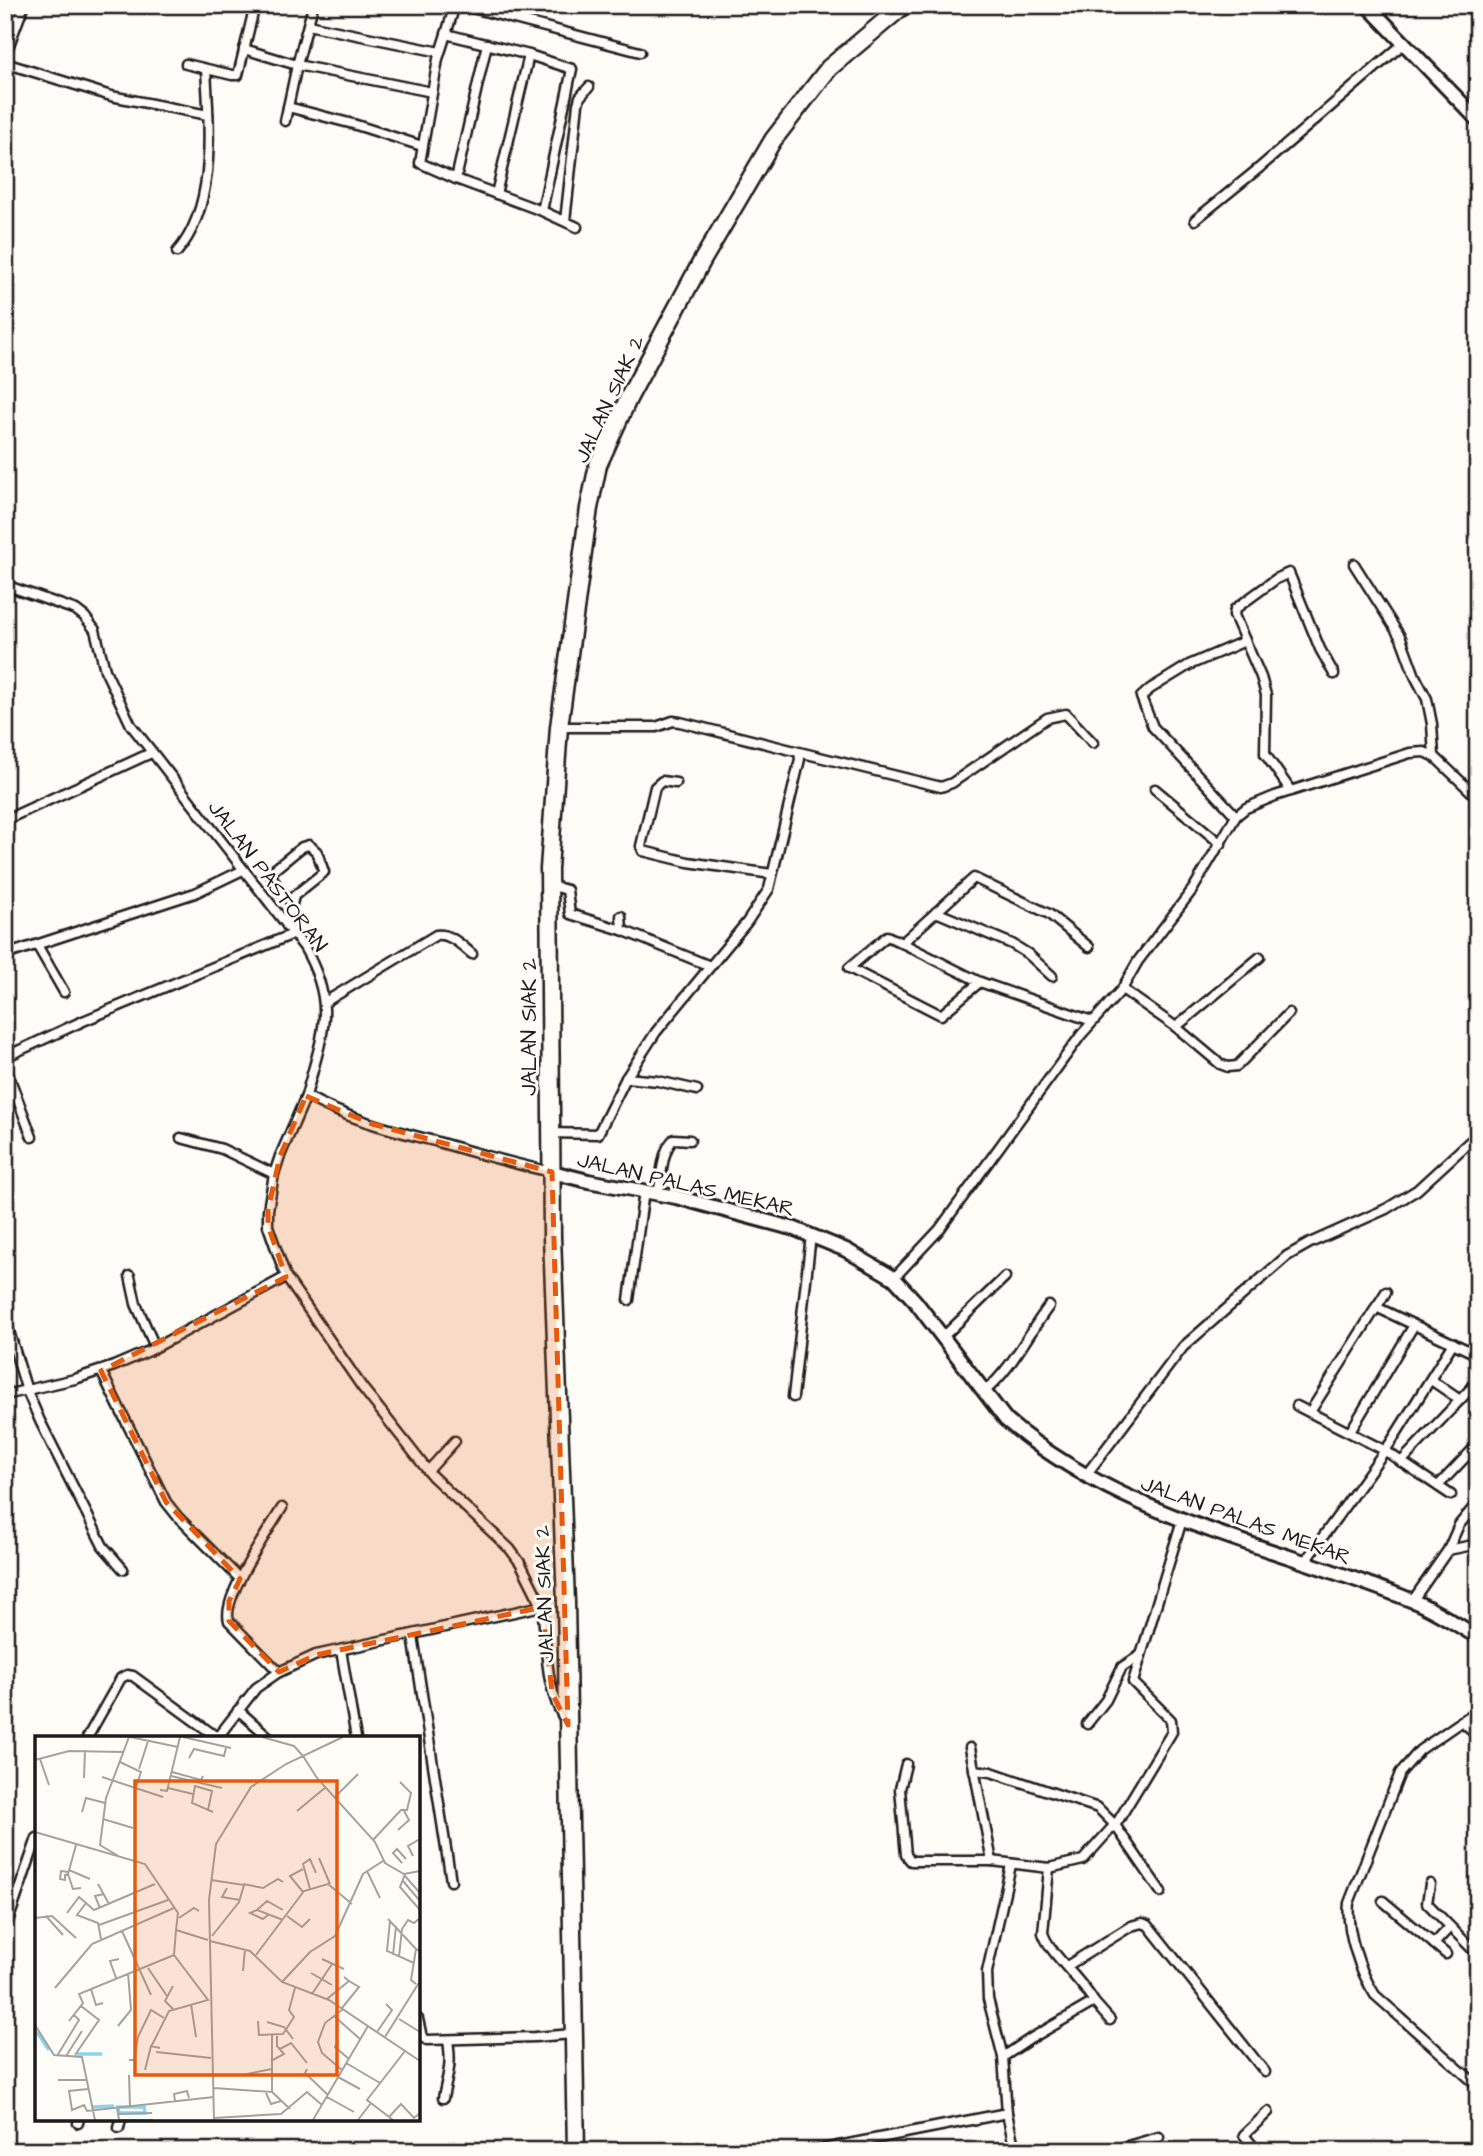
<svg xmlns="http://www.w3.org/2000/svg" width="1483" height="2156" font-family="'Architects Daughter',sans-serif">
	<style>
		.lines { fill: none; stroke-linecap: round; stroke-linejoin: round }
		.stream { stroke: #5f8a99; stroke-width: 2.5 }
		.street-casing { stroke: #1c1c1c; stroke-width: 13 }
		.secondary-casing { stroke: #1c1c1c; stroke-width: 18 }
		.highway-casing { stroke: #1c1c1c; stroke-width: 21 }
		.street { stroke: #fdfcf7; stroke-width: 8 }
		.secondary { stroke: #fdfcf7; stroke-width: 12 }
		.highway { stroke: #fdfcf7; stroke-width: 16 }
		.marked { fill: #e8590c; fill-opacity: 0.2; stroke: #e8590c; stroke-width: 5; stroke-dasharray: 14 9; stroke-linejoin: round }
		.labels { text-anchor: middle; stroke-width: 6; stroke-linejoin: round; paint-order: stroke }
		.street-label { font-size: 21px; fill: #1c1c1c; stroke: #fdfcf7 }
		.inset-river { fill: none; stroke: #8cd3ed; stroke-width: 3.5 }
		.inset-road { fill: none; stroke: #a3a29f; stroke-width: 2 }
		.view { fill: #e8590c; fill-opacity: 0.15; stroke: #e8590c; stroke-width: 3.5 }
		.inset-edge { fill: none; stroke: #1c1c1c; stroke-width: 3.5 }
	</style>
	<rect width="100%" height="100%" fill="#fdfcf7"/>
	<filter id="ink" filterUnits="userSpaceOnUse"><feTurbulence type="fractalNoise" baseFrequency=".0143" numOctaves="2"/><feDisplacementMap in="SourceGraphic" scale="14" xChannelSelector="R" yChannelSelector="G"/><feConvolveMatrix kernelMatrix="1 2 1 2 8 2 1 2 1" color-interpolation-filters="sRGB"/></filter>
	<g filter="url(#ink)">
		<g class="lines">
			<g class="stream">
				<path d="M131 766 144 761"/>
				<path d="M58 1037 292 940"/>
			</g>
			<defs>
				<g id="street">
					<path d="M461 5 640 52"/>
					<path d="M308 25 440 52"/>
					<path d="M446 34 455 5"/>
					<path d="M244 49 297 65 432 92"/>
					<path d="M5 56 24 5"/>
					<path d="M5 63 111 96 208 115"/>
					<path d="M186 64 232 75H238L255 5"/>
					<path d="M288 107 353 124 422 146"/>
					<path d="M285 121 297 65 313 6"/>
					<path d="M456 179 487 44"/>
					<path d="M496 194 529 55"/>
					<path d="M542 211 572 69 529 55 446 34 438 59 420 163 456 179 542 211 577 227"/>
					<path d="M1195 220 1258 169 1403 44"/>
					<path d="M565 221 578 104 580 97 589 87"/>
					<path d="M177 252C217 206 209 126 206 69"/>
					<path d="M1354 564 1401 638 1415 676 1427 699 1432 724 1434 756"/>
					<path d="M5 585 76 610 85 617 95 630 105 670 131 725 304 947C338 1006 322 1034 306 1096 347 1119 392 1130 438 1142 476 1153 513 1164 552 1172"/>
					<path d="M799 752 941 787 952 783 1047 718 1066 714 1093 743"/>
					<path d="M676 783 662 781 655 787 641 846 643 851 688 862 772 874"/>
					<path d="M1155 789 1221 844"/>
					<path d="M1291 791 1265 754 1266 695 1261 677 1234 615 1235 609 1276 579 1289 573 1320 649 1334 674"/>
					<path d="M1236 816 1153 727 1141 697 1150 689 1189 665 1245 641"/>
					<path d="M5 820 151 753"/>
					<path d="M549 885 567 890 570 914 622 930"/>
					<path d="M936 912 1012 944 1028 954 1052 976"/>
					<path d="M621 916 622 930 710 966"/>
					<path d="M287 926 294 896 324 872 317 852 309 845 302 847 270 873 278 888 292 903"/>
					<path d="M902 943 887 936 849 968 941 1015 980 982"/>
					<path d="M37 945 64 992"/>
					<path d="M1089 947 1049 914 974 878 902 943 980 982 1092 1021"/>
					<path d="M5 955 195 893 243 870"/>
					<path d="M1122 989 1176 1027 1220 1064 1228 1067 1237 1066 1289 1013"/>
					<path d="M325 1002 436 935C450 933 461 945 472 954"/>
					<path d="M1176 1027 1260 957"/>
					<path d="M5 1057 83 1021 293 934"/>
					<path d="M5 1066 32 1137"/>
					<path d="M626 1078 658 1081 697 1090"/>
					<path d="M550 1133 598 1134 626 1078 656 1032 747 922 769 889 800 759 799 752 680 722 673 721 656 727H559"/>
					<path d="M181 1138 222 1149 274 1174"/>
					<path d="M658 1194C662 1177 661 1151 674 1139L690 1140"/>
					<path d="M130 1276 136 1304 155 1347"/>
					<path d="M894 1278 939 1230 1081 1035 1122 989 1138 961 1193 889 1236 816 1246 808 1275 796 1410 753 1424 752 1434 756 1478 798"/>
					<path d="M629 1300 644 1191"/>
					<path d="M1376 1307 1478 1355"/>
					<path d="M5 1318 27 1391 40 1421 103 1546 123 1569"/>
					<path d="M943 1337 1005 1277"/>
					<path d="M101 1371 166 1502 178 1517 240 1579"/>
					<path d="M1431 1380 1460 1400"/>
					<path d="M984 1392C1012 1369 1027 1335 1049 1306"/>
					<path d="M5 1395 75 1379 114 1366 149 1351 286 1277"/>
					<path d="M793 1397 811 1235"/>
					<path d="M1297 1406 1384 1450 1451 1495"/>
					<path d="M1310 1412 1386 1292"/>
					<path d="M1350 1432 1414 1325"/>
					<path d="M1401 1462 1478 1381"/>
					<path d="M428 1471 455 1441"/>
					<path d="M1086 1475 1183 1347 1287 1256 1310 1243 1386 1209 1417 1190 1478 1134"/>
					<path d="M1438 1486 1478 1444"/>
					<path d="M1448 1550 1459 1525 1478 1502"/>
					<path d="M1304 1563 1391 1442 1453 1343"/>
					<path d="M1413 1600 1448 1550 1478 1544"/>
					<path d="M542 1606C547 1644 544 1691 567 1723"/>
					<path d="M413 1636 451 1881"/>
					<path d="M341 1650 356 1738"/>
					<path d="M279 1672 229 1621C221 1598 269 1530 282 1508"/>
					<path d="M238 1710 270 1738"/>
					<path d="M1478 1710 1420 1750 1400 1773 1349 1903C1346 1931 1360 1972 1375 1995L1478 2086"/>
					<path d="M1461 1721 1478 1735"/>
					<path d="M1087 1724 1106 1700 1122 1667 1139 1656"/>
					<path d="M87 1738 121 1678 127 1675 133 1676 218 1738"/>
					<path d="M217 1738 256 1688 279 1672 316 1655 542 1606 521 1564 510 1549 432 1476 362 1387 286 1277 268 1226V1210L274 1174 280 1156 306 1096"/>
					<path d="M970 1748 992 1861"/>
					<path d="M906 1764 900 1789 906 1855 911 1861H992L1049 1868 1083 1860 1118 1821 1172 1732 1171 1720 1133 1682 1182 1520"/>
					<path d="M974 1770 991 1772 1098 1808 1115 1825 1161 1892"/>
					<path d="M1011 1865 987 1972 988 1999 1003 2057 1007 2113 1015 2151"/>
					<path d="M1430 1884 1427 1903 1474 1951"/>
					<path d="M1383 1901 1446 1954"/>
					<path d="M5 1930 37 1838"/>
					<path d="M1434 1944 1450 1927"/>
					<path d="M1067 1966 1131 1926 1142 1923 1148 1925 1265 2072"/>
					<path d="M1094 2002 1110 2020"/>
					<path d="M418 2019 422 2037 427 2040 535 2037 573 2034"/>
					<path d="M1003 2057 1030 2039 1094 2002C1082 1980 1049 1953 1043 1933L1049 1868"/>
					<path d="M443 2098C448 2072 452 2067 448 2040"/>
					<path d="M78 2123 79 2119"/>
					<path d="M119 2128 121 2119"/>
					<path d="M823 2149 1007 2113"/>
					<path d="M1110 2151 1159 2137"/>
					<path d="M1257 2151 1244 2135 1268 2112"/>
				</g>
				<g id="secondary">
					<path d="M1367 5 1478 120"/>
					<path d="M552 1172 588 1181 676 1197 795 1229 846 1250 894 1278 915 1301 1006 1420C1123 1520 1275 1545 1413 1601 1436 1610 1457 1625 1478 1637"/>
				</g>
				<path id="highway" d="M576 2151 566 1602 552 1237 549 869 559 727 589 508 598 465 629 397 702 261 773 140 829 68 904 5"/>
			</defs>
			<use href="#street" class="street-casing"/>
			<use href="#secondary" class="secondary-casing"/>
			<use href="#highway" class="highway-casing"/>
			<use href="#street" class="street"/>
			<use href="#secondary" class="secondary"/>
			<use href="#highway" class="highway"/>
		</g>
	</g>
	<path class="marked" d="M306 1096 372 1124 552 1172 568 1725 552 1693 543 1607 316 1655 279 1672 229 1621V1601L240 1579 166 1502 101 1371 286 1277 268 1226V1210L280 1156Z"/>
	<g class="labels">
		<g class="street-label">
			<text transform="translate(609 399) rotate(-65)" y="7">JALAN SIAK 2</text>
			<text transform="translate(268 876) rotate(53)" y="7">JALAN PASTORAN</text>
			<text transform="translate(529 1027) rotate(-90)" y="7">JALAN SIAK 2</text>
			<text transform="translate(686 1184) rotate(13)" y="7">JALAN PALAS MEKAR</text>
			<text transform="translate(1246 1520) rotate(20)" y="7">JALAN PALAS MEKAR</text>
			<text transform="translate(544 1594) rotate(-92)" y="7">JALAN SIAK 2</text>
		</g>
	</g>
	<g transform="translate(35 1736)">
		<rect width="385" height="385" fill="#fdfcf7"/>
		<path class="inset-river" d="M2 296 14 314M42 318H67M58 371 79 370M83 371H109L110 377H84Z"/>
		<path class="inset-road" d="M95 1 143 11M148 1 196 12M227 1 259 10 268 20M268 20 282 42 340 106 350 127 369 138 385 135M154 22 159 13 189 20 191 12M5 23 14 49M0 24 34 15 88 16M85 26 106 36 100 54M104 33 113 5M137 36 166 44 168 40M136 40 187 52M67 41 128 61M49 42 50 14M133 52 158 58M125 54 132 55 145 1M300 61 323 38M173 74 177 55 160 50 157 67 178 76M262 75 291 51M47 76 51 62 70 67M68 83 98 92M363 94 374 84 368 73M0 96 110 128 143 177 141 194 173 204M338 104 366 74H372L376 57 365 46M378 120 373 110 385 103M85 121 65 109 71 62 94 1M284 122 295 148M367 127 358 117 362 113 371 123M34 134 55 143M332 135 345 162M34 136 26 135 25 143 30 144V139L33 138 41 109M33 138 38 153 46 152M370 138 365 151 385 174M370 140 385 157M176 144 209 149 204 166 177 200M368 145 385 165M63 148 74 168M208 148 228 152 243 143 248 146M192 152 187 161 205 164M275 153 268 128 275 123 281 137M268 156 255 140 268 133M51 167 42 179 63 187 66 203M65 172 60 160 69 158M222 174 215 177 228 183 233 179M248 174 232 165 222 174 248 184M32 177 44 161 59 174 120 148M11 180 28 199M252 180 267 191 275 183M0 182 17 180 41 202M144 182 159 172 164 175M353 183 381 213M355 185 352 215 379 227M64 189 133 164M87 195 116 259M175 205 215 215 247 246 294 264 385 325M221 219 269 155 293 148 317 168M358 219 361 190M364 221 367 193 373 184 379 187 385 182M287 223 309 233M113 232 132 260M208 235 210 213M276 237 297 249M81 242 75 225 84 223M247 246 275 216 300 200 328 138 348 125M381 248 376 244 381 213 385 215M20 252 57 208 139 172M56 253 61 269 68 267M277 258 297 228M292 263 314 245 309 241M156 268 161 301M307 272 324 251 314 245M138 273 130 265 138 250M299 280 325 303M364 283 385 296M34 285 48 267 44 258 139 219M223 285 224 299 248 298 259 281 254 274 260 252M232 286 249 291 258 303M0 289 19 319 47 321 60 384M83 290 96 274 93 237M342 296 357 274 351 268M350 301 385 245M303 305 300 311 314 323M116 311 134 275 173 264 139 219 141 194M245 313 256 307 272 327M121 316 176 322M40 319 64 284 46 270M22 320 44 284 39 279M31 320 47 295M94 324H99L103 301 116 274 129 282M236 325 249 318 242 310V300M311 327 345 347M272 333 270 337 293 359M110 334 116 310 125 312M307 334 287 317 283 306 290 287 308 273M212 338 237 333M94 339 95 371M303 341 325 353M23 344H51M179 352 237 356V299M53 353 34 355 37 374 49 369 52 375 179 361M237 356 255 373M231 357 236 368 246 365M292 361 319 376M140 365 139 358 152 355 154 362M82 371 84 384H118M83 378 117 377M354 381 366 368 379 382 385 377M179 382 246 378 272 356 287 369M179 384 174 164 181 108 216 51 251 28 308 1M278 384 333 290M323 384 336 367M358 384 332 364 370 315"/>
		<path class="view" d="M100 45H302V339H100Z"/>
		<rect width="385" height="385" class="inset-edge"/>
	</g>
	<rect width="1483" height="2156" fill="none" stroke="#fdfcf7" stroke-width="28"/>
	<rect x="14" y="14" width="1455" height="2128" fill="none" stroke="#1c1c1c" stroke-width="2.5" filter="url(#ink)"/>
</svg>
